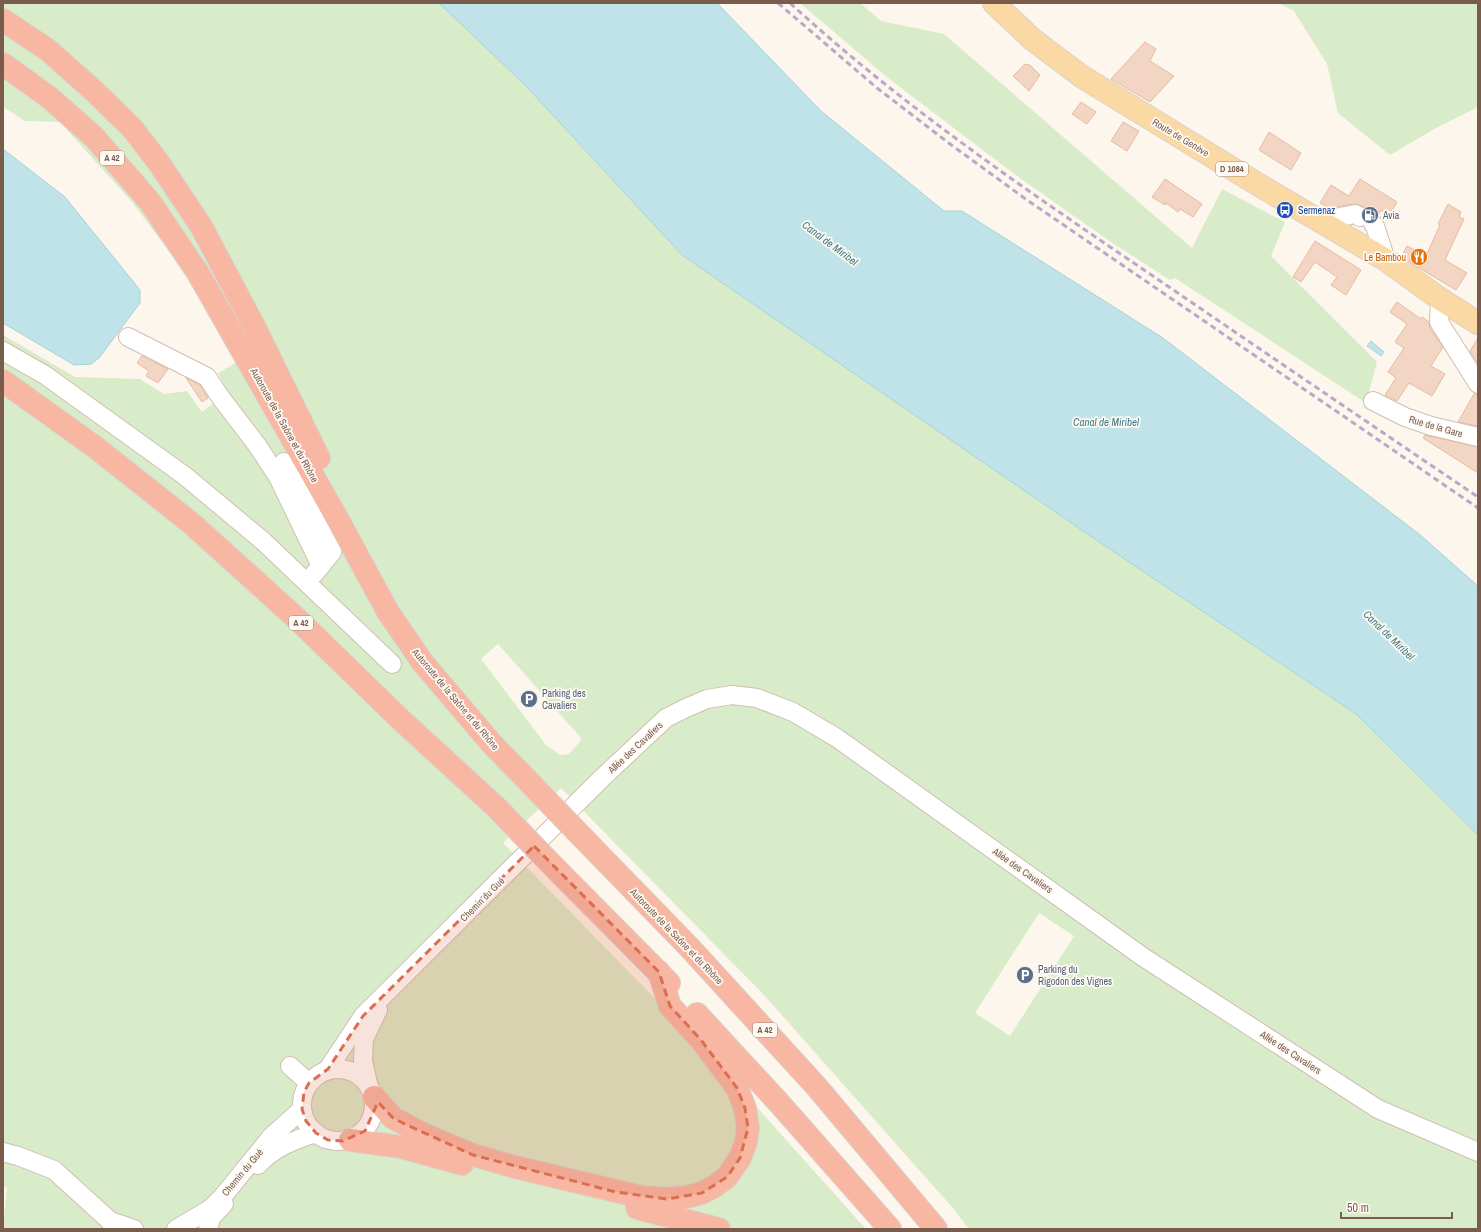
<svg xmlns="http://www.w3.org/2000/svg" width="1481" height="1232" font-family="'Archivo Narrow',sans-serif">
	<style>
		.green { fill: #d8ecc9; fill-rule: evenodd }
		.water { fill: #bfe3e8; stroke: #a5d3da }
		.building { fill: #f3d5c3; stroke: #e6bba3 }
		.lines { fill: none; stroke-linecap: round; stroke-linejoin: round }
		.minor-casing { stroke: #d1beb0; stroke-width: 20 }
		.major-casing { stroke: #dad1cd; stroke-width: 24 }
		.highway-casing { stroke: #dad1cd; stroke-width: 24 }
		.minor { stroke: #fff; stroke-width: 18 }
		.major { stroke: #fbd9a5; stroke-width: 22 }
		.highway { stroke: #f7b7a3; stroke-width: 22 }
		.rail { stroke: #b9a8c9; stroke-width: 3; stroke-dasharray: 6 4; stroke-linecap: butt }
		.highway-bridge-casing { stroke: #dad1cd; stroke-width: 24; stroke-linecap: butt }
		.highway-bridge { stroke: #f7b7a3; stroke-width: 22 }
		.marked { fill: #dc6d51; fill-opacity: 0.2; stroke: #dc6d51; stroke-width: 3; stroke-dasharray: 8 5; stroke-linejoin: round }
		.labels { text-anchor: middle; stroke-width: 3.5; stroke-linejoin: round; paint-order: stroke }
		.shield { fill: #fffaf3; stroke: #a28b7f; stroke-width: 1 }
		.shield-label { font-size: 9px; font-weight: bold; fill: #7a5c4d }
		.street-label { font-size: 10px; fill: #7a5c4d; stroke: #fffaf3 }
		.transit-label { font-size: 10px; fill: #164399; stroke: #fffaf3; text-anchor: start }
		.service-label { font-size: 10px; fill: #4e5e75; stroke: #fffaf3; text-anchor: start }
		.food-label { font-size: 10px; fill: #c56008; stroke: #fffaf3; text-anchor: end }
		.water-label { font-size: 11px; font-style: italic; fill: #437c86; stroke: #fffaf3 }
	</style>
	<rect width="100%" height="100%" fill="#fdf6ec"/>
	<g class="green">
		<path d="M3 3H439L526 86 682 255 1083 531 1356 714 1478 835V1229H969L951 1206 764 995 561 788 503 843 710 1055 866 1229H3L7 1188 3 1186V335L75 377 140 379 164 394 187 391 202 412 228 392 218 373 237 362 181 267 132 202 60 122 25 121 3 107ZM498 644 582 739 569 754 560 755 546 745 481 659ZM1039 913 1074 936 1010 1036 975 1013Z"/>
		<path d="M800 3H860L881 21 944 34 1192 248 1222 189 1285 222 1271 256 1377 362 1366 403 1175 278 1170 280 1111 242 1017 176 888 78Z"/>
		<path d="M1278 3H1478V101L1476 108 1436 128 1390 155 1338 113 1327 64 1294 11Z"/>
	</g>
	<g class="water">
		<path d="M439 3H717L821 111 944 211H962L1163 338 1419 534 1478 586V835L1356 714 1083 531 682 255 526 86Z"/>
		<path d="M3 149 65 197 140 290V303L99 358 91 364 74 365 3 323Z"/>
		<path d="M1371 341 1384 352 1381 356 1367 346Z"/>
	</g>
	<g class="building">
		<path d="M1145 42 1156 49 1150 61 1174 76 1150 102 1111 79Z"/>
		<path d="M1025 64 1030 65 1040 75 1029 91 1013 76Z"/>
		<path d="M1081 102 1096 112 1087 124 1072 114Z"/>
		<path d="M1123 122 1139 131 1127 151 1111 141Z"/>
		<path d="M1269 132 1301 153 1291 170 1259 150Z"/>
		<path d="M1165 179 1202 204 1193 217 1180 209 1178 212 1166 203 1165 205 1152 197Z"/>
		<path d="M1360 179 1397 202 1389 216 1381 210 1378 215 1370 214 1366 208 1360 205 1353 204 1329 208 1320 203 1331 185 1349 196Z"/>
		<path d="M1448 204 1461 212 1459 217 1464 219 1445 260 1467 273 1456 290 1416 266 1402 256 1407 246 1426 256 1440 225 1438 224Z"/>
		<path d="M1315 241 1361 270 1346 295 1331 285 1337 277 1315 262 1301 282 1293 277Z"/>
		<path d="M1397 302 1421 319 1422 317 1429 322 1430 328 1443 347 1431 366 1445 374 1432 396 1409 383 1397 401 1385 395 1396 378 1388 372 1404 348 1395 342 1407 324 1390 312Z"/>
		<path d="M1478 338V364L1470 351Z"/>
		<path d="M142 356 168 369 158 383 146 376 149 371 137 363Z"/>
		<path d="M186 378 200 385 208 398 202 402Z"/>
		<path d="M1474 394H1478V426L1458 422Z"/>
		<path d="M1425 435 1478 447V473L1423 438Z"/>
	</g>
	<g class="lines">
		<defs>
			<g id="minor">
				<path d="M1320 221 1355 214 1360 217"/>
				<path d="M1373 224 1375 226 1386 260"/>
				<path d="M1440 299 1439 322 1478 384"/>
				<path d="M128 337 207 377 221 398 257 445 278 477 321 566"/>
				<path d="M3 351 45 375 185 476 263 541 392 664"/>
				<path d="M1373 401 1405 417 1431 426 1478 437"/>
				<path d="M284 462 332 552 314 574"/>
				<path d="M290 1066 309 1083"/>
				<circle cx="338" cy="1105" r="36"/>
				<path d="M328 1069 363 1016 602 778 666 718 686 708 707 699 732 695 757 698 793 712 837 738 1143 957 1378 1109 1478 1152"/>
				<path d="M368 1083 363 1061 364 1039 378 1010"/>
				<path d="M3 1152 18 1156 54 1170 110 1221 114 1229"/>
				<path d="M258 1165C273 1148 294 1140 316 1133"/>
				<path d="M110 1221 134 1229"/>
				<path d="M176 1229 210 1209 224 1195 271 1137 302 1109"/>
				<path d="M208 1229 211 1218 224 1204"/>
			</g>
			<path id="major" d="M994 3 1032 39 1081 76 1259 185 1386 260 1440 299 1478 323"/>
			<g id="highway">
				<path d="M3 20 48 50 94 91 132 128 159 163 201 226 254 326 319 458"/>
				<path d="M3 64 50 98 94 137 150 202 198 273 337 518 388 612 423 663 492 744 531 784"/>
				<path d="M3 381 95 447 191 523 295 617 400 719 497 808"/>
				<path d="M584 839 689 947 816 1086 936 1229"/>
				<path d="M556 869 669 983"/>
				<path d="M697 1014 780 1104 890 1229"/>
				<path d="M374 1097 393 1118 425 1135 473 1155 515 1167 641 1197 667 1199 687 1197 702 1193 715 1186 727 1177 740 1158 746 1142 748 1128 745 1108 737 1088 701 1040 670 1006 659 972"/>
				<path d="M350 1140 401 1147 462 1164"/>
				<path d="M637 1208 719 1229"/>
			</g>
		</defs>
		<use href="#minor" class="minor-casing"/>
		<use href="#major" class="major-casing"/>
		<use href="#highway" class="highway-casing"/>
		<use href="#minor" class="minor"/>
		<use href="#major" class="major"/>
		<use href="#highway" class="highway"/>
		<g class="rail">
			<path d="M778 3 877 88 950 144 1027 200 1478 508"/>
			<path d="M790 3C900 104 1023 188 1147 272 1257 347 1367 422 1478 497"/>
		</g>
		<defs>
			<g id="highway-bridge">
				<path d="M531 784 584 839"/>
				<path d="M497 808 556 869"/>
			</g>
		</defs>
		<use href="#highway-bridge" class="highway-bridge-casing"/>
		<use href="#highway-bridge" class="highway-bridge"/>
	</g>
	<path class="marked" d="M534 846 659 972 670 1006 701 1040 737 1088 745 1108 748 1128 740 1158 727 1177 702 1193 667 1199 616 1192 473 1155 407 1125 393 1118 378 1102 365 1131 343 1141 328 1140 316 1133 306 1121 302 1109 304 1092 309 1083 328 1069 363 1016Z"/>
	<defs>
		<symbol id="bus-disc" viewBox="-11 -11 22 22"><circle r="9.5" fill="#1a4fb4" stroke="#fffaf3"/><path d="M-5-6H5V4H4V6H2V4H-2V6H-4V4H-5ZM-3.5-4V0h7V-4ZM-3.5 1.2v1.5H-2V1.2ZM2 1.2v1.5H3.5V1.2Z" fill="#fff"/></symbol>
		<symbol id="fuel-disc" viewBox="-11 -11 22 22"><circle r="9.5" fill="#5c6f8a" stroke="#fffaf3"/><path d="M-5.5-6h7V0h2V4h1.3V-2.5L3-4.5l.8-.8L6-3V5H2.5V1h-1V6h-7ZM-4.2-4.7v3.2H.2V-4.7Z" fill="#fff"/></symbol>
		<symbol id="restaurant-disc" viewBox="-11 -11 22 22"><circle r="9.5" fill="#e8710a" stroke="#fffaf3"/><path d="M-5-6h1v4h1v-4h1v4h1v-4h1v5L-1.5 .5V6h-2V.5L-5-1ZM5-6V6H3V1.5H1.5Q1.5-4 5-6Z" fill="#fff"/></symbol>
		<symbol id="parking-disc" viewBox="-11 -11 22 22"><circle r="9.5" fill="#5c6f8a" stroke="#fffaf3"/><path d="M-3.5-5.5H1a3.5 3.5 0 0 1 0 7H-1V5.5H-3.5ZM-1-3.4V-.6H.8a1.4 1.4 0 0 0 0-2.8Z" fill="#fff"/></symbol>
	</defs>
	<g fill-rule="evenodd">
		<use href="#bus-disc" x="1275" y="200" width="20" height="20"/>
		<use href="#fuel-disc" x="1360" y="205" width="20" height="20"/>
		<use href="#restaurant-disc" x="1409" y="247" width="20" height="20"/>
		<use href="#parking-disc" x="519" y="689" width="20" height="20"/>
		<use href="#parking-disc" x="1015" y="965" width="20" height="20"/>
	</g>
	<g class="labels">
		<g class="shield">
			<rect x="100" y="151" width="24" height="14" rx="3"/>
			<rect x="1216" y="162" width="32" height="14" rx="3"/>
			<rect x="289" y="616" width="24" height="14" rx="3"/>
			<rect x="753" y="1023" width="24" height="14" rx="3"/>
		</g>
		<g class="shield-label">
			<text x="112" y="161">A 42</text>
			<text x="1232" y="172">D 1084</text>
			<text x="301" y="626">A 42</text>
			<text x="765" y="1033">A 42</text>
		</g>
		<g class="street-label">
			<text transform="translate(1181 137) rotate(31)" y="4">Route de Genève</text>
			<text transform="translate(285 425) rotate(61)" y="4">Autoroute de la Saône et du Rhône</text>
			<text transform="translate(1436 426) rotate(16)" y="4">Rue de la Gare</text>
			<text transform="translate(456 699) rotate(50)" y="4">Autoroute de la Saône et du Rhône</text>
			<text transform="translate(635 747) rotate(-43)" y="4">Allée des Cavaliers</text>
			<text transform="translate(1023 870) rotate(35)" y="4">Allée des Cavaliers</text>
			<text transform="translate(482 899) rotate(-45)" y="4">Chemin du Gué</text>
			<text transform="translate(677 936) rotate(46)" y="4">Autoroute de la Saône et du Rhône</text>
			<text transform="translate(1291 1052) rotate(33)" y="4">Allée des Cavaliers</text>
			<text transform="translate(242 1172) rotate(-50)" y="4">Chemin du Gué</text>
		</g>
		<g class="transit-label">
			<text x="1298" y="214">Sermenaz</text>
		</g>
		<g class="service-label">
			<text x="1383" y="219">Avia</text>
			<text x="542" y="697">Parking des<tspan x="542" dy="12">Cavaliers</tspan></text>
			<text x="1038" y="973">Parking du<tspan x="1038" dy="12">Rigodon des Vignes</tspan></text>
		</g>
		<g class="food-label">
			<text x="1406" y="261">Le Bambou</text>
		</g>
		<g class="water-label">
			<text transform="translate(830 243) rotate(37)" y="4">Canal de Miribel</text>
			<text x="1106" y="426">Canal de Miribel</text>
			<text transform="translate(1389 635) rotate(44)" y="4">Canal de Miribel</text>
		</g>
	</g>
	<rect width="1481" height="1232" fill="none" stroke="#7a5c4d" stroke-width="8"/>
	<path d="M1341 1212v6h111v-6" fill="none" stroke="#7a5c4d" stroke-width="2"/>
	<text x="1347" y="1212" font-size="12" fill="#7a5c4d" stroke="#fffaf3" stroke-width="3" paint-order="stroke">50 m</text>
</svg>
